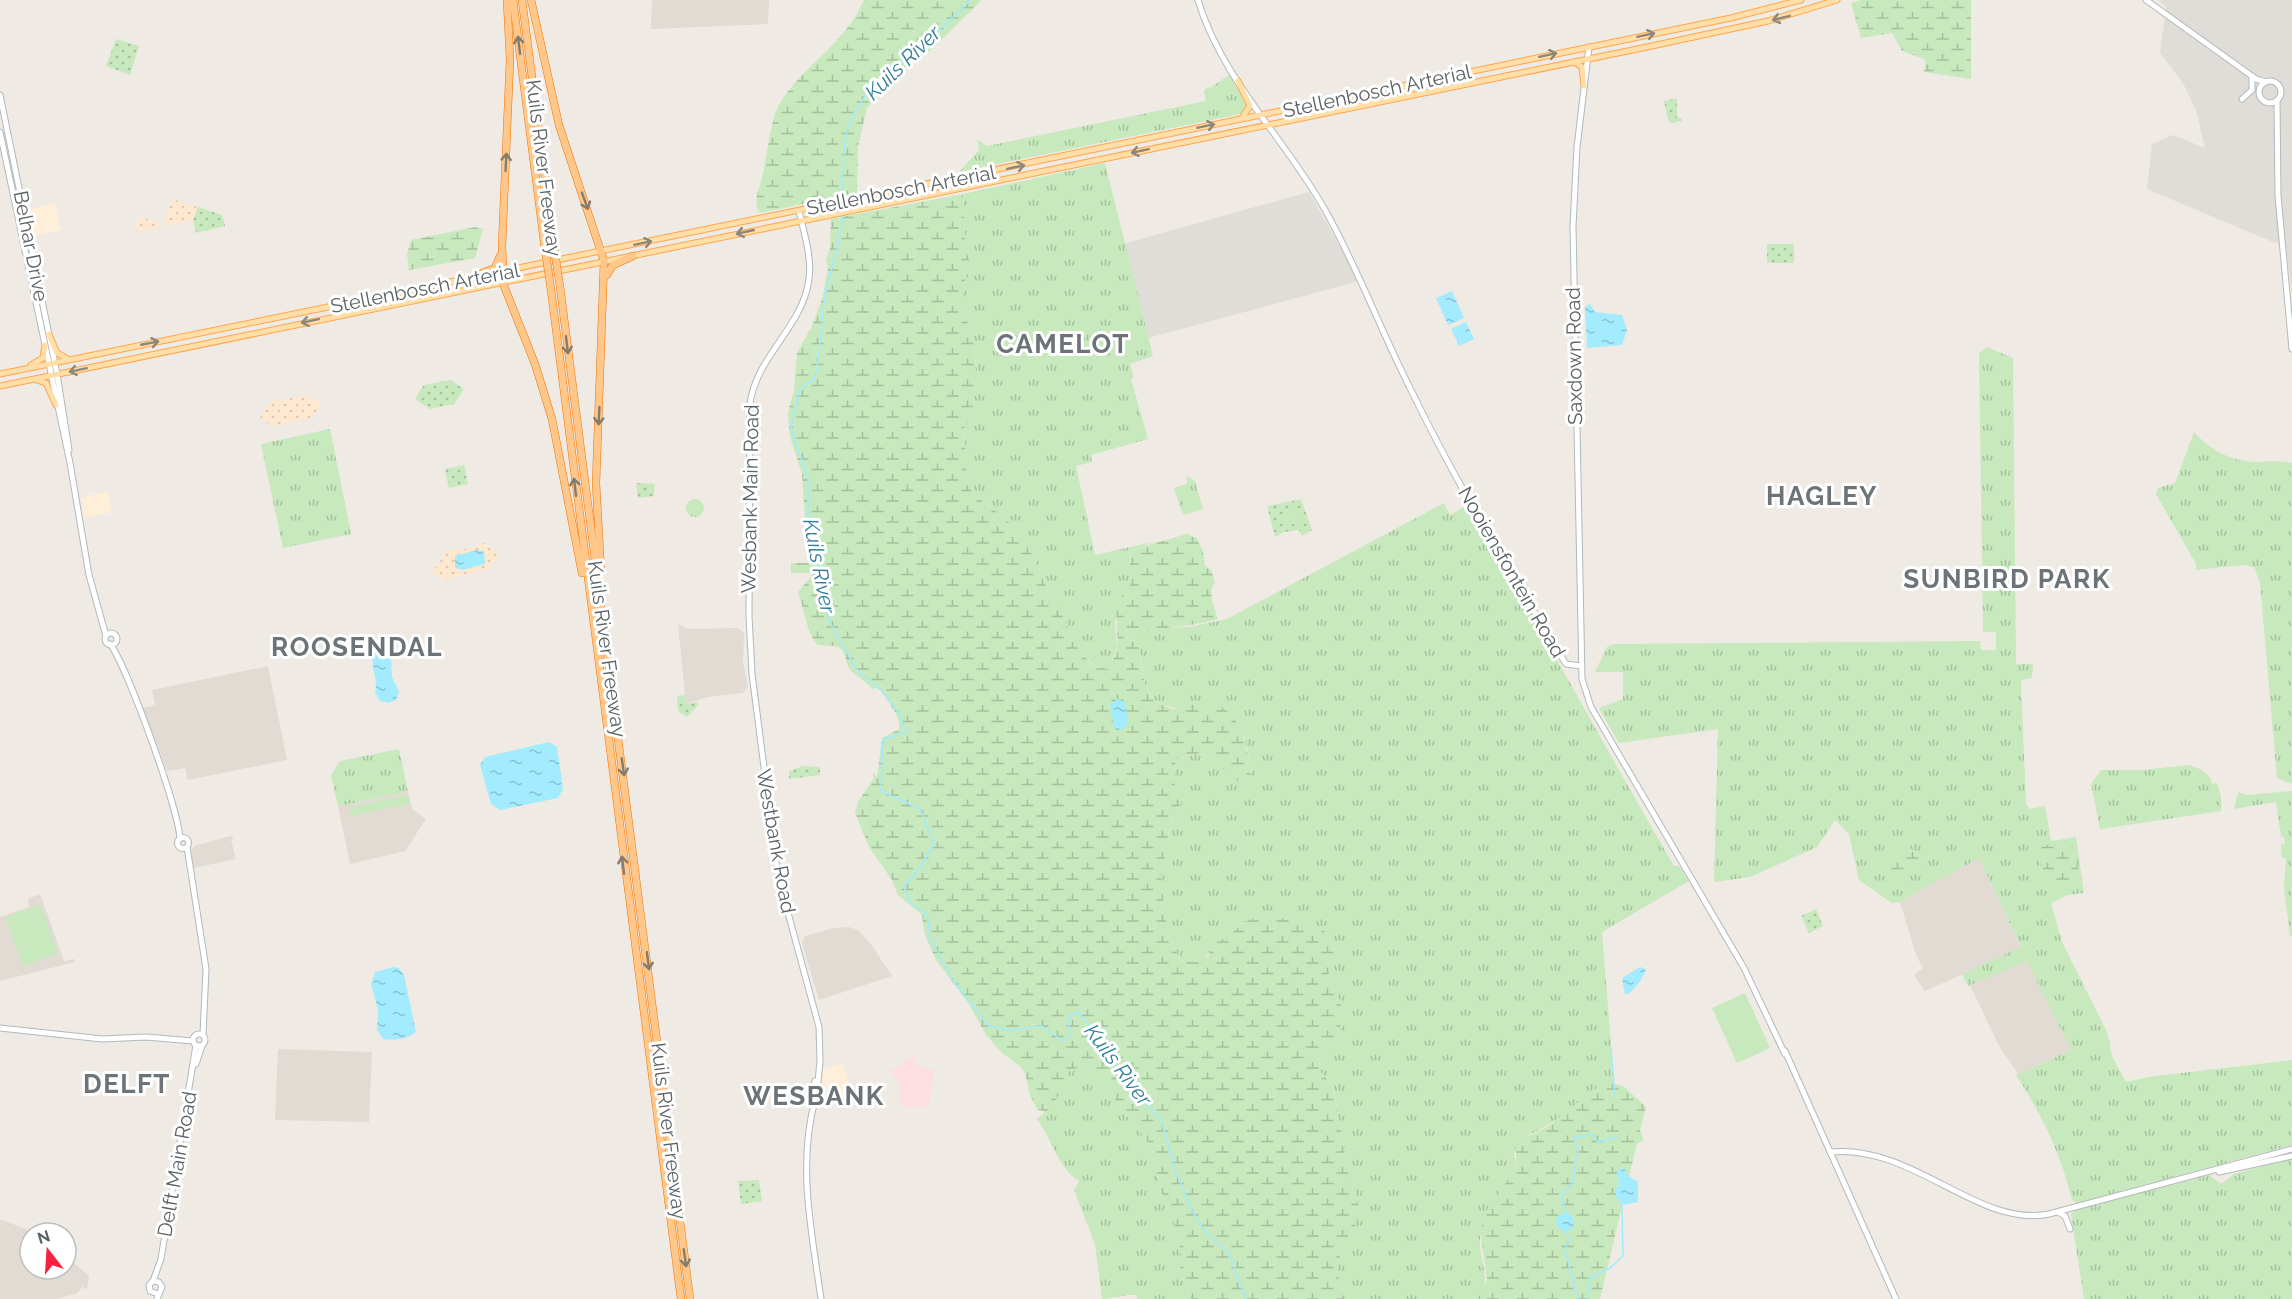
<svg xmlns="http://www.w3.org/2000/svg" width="2292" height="1299" font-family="Raleway,sans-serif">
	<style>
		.commercial { fill: #ffeed8 }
		.industrial { fill: #e0dcd8 }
		.education { fill: #e2dbd4 }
		.medical { fill: #fddee2 }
		.grass { fill: url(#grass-tufts) }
		.wetland { fill: url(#wetland-marsh) }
		.sand { fill: url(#sand-dots) }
		.park { fill: url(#park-dots) }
		.garden { fill: #c7e9bd }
		.water { fill: url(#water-ripples) }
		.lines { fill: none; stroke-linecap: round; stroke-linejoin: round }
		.stream { stroke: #a3ebff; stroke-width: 1.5 }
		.secondary-casing { stroke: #b2b9bc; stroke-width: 7 }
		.primary-casing { stroke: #fea64e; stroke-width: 7 }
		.highway-casing { stroke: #f27200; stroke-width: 8 }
		.secondary { stroke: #fff; stroke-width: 5 }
		.primary { stroke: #ffdea8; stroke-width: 5 }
		.highway { stroke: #ffc88a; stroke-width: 7 }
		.highway-bridge-casing { stroke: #f27200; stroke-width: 8; stroke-linecap: butt }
		.highway-bridge { stroke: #ffc88a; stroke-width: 7 }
		.oneway { stroke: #8c8779 }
		.oneway2 { stroke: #847c6e }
		.labels { text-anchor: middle; stroke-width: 6; stroke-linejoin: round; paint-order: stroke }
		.street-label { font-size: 20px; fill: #5b6265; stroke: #fff }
		.water-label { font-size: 21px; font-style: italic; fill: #307e9e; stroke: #fff }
		.district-label { font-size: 26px; font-weight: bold; letter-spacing: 1.5px; fill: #6c7477; stroke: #fff }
	</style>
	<defs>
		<pattern id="grass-tufts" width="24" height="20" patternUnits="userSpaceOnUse" patternTransform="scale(1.5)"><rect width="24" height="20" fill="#c7e9bd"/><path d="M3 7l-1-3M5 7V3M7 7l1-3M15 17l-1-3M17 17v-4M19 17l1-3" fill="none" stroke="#a5c09d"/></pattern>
		<pattern id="wetland-marsh" width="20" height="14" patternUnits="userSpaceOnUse" patternTransform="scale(1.5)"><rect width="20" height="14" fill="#c7e9bd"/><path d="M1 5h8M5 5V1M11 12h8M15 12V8" fill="none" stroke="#a5c09d"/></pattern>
		<pattern id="sand-dots" width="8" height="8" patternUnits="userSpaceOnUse" patternTransform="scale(1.5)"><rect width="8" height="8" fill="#fee9d0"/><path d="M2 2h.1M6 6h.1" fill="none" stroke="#dccab5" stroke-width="1.8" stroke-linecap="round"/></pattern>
		<pattern id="park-dots" width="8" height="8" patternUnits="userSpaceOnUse" patternTransform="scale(1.5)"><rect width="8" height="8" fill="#c7e9bd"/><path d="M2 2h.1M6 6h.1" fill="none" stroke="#a5c09d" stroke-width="1.8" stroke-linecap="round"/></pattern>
		<pattern id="water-ripples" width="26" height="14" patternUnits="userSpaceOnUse" patternTransform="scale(1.5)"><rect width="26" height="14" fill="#a3ebff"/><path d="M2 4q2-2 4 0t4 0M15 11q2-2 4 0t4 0" fill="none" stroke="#88c2d2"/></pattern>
	</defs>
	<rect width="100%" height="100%" fill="#efeae3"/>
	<g class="commercial">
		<path d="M55 203 61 230 34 236 29 209Z"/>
		<path d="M108 491 112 512 84 518 81 498Z"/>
		<path d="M843 1063 850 1084 848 1097 830 1094 821 1082 823 1069Z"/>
	</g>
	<g class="industrial">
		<path d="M2158 0H2292V294L2286 245 2273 242 2147 189 2152 144 2173 135 2205 148 2196 110 2183 83 2160 53 2166 7Z"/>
		<path d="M1309 192 1359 281 1148 338 1123 244Z"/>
	</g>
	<g class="education">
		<path d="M652 0H769L768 24 651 29Z"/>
		<path d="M678 624 687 629 738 628 744 633 743 663 748 687 743 693 708 697 686 704Z"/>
		<path d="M268 666 287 760 188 780 185 768 167 771 143 708 155 705 152 690Z"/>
		<path d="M408 792 412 809 426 819 405 851 350 864 338 806Z"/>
		<path d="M230 836 234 838 231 840 236 859 194 868 191 852 194 846Z"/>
		<path d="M1979 858 2021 948 1925 991 1914 975 1923 968 1916 955 1900 902Z"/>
		<path d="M40 894 64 961 74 959 75 962 0 981V917L29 907 28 899Z"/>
		<path d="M849 927 858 930 870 943 892 976 819 1000 802 943 805 936 833 928Z"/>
		<path d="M2027 960 2071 1050 2018 1074 1999 1046 1970 985Z"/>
		<path d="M278 1049 372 1052 369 1122 275 1120Z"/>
		<path d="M0 1219 36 1233H30V1269H66V1256L89 1276 87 1289 82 1287 78 1293 57 1299H0Z"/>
	</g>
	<path class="medical" d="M914 1056 916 1067 931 1069 934 1073 929 1104 922 1108 900 1105V1085L890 1071Z"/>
	<g class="grass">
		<path d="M1229 75 1247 105 1240 114 959 172 979 150 978 140 987 146 1206 101 1204 91 1208 87 1210 88Z"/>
		<path d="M1105 163 1153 356 1130 364 1134 377 1131 379 1148 439 1091 455 1092 462 1076 466 1095 555 1157 541 1134 549 1129 554 1131 584 1115 622 1117 648 1108 669 1094 666 1073 642 1065 620 1050 598 1040 569 1029 549 1005 518 974 495 967 484 964 428 970 418 974 402 976 353 961 299 963 283 972 271 965 245 963 194Z"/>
		<path d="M1987 347 2013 358 2016 664H2033L2032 678 2024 679 2021 682 2026 805 2030 809 2045 806 2051 841 2076 837 2084 893 2068 895 2051 903 2062 942 2107 1032 2112 1056 2126 1082 2148 1077 2292 1060V1145L2077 1203 2072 1200C2061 1154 2041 1113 2016 1075L2071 1050 2027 961 1968 986 1962 974 2021 947 1979 858 1900 902 1892 903 1859 880 1849 834 1835 820 1817 847 1750 877 1714 882 1718 729 1619 743 1599 708 1623 699V672H1595L1607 647 1614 644 1980 641 1981 650H1996V632H1983L1979 353Z"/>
		<path d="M330 429 351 534 283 548 261 444Z"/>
		<path d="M2194 432C2212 452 2231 461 2258 462 2269 462 2281 460 2292 463V784L2277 778 2260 582 2254 567 2242 565 2196 570V564L2156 494 2158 488 2175 483Z"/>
		<path d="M1187 476 1195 481 1203 509 1183 515 1174 488 1187 484Z"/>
		<circle cx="695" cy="508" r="9"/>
		<path d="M1444 503 1450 515 1469 504C1538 624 1604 746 1674 866H1679L1689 881 1602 932 1614 1084 1593 1090 1563 1116 1528 1136 1514 1153 1517 1168C1501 1191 1482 1210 1480 1239 1479 1261 1492 1278 1480 1299H1343L1337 1269 1343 1245 1359 1219 1360 1211 1347 1167 1333 1085 1321 1073 1319 1065 1323 1050 1339 1032 1341 1024V1003L1328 975C1338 958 1337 943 1322 929 1299 927 1273 908 1249 920 1235 928 1232 936 1214 943 1208 957 1202 963 1185 962L1179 957 1168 937 1161 881 1170 823 1182 802 1173 782 1176 759C1204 748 1214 756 1231 776L1251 774C1247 743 1246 727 1220 708 1180 708 1145 717 1142 666 1141 652 1138 649 1141 634L1161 628 1189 627 1227 619Z"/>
		<path d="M399 749 408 792 338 806 331 775 340 761Z"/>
		<path d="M2188 765C2200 769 2210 771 2212 784L2217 783 2221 797V811L2100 829 2091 784 2101 770H2144Z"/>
		<path d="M2292 791V936H2290L2284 887 2286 858H2282L2281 844H2285L2284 837H2281L2276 802 2234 809 2238 792 2247 795Z"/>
		<path d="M1084 1065H1092L1110 1090 1117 1104 1147 1140 1162 1193 1177 1231 1181 1254 1180 1271 1192 1299H1137L1136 1295C1124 1294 1114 1299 1102 1299L1095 1244 1074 1190 1079 1181C1059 1169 1051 1138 1037 1119 1055 1105 1059 1090 1069 1071Z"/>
		<path d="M2292 1158V1299H2084L2071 1215 2075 1209 2210 1175 2221 1184 2234 1174Z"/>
	</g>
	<g class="wetland">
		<path d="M864 0H982L933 48 895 76 867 108 858 147 857 193 760 213C750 201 764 181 764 168 768 151 771 119 779 105 802 65 845 45 864 0Z"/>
		<path d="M1861 0H1971V79L1924 72 1926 60 1902 51 1892 33 1861 38 1851 3Z"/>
		<path d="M963 194 965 245 972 271 963 283 961 299 976 353 974 402 970 418 964 428 967 484 974 495 1005 518 1025 542 1040 569 1050 598 1065 620 1073 642 1093 666 1108 669C1111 662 1117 654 1117 647 1120 619 1108 608 1131 584L1129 554 1134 549 1187 534 1197 538 1203 551 1205 566 1211 570 1215 582C1207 593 1214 607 1218 619 1192 627 1167 626 1142 634 1139 646 1140 650 1141 662 1145 688 1145 700 1173 709 1184 707 1196 701 1206 702 1242 707 1247 746 1251 774L1246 780 1238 781C1213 765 1214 744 1176 759L1173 782 1181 794 1182 802 1170 823 1161 881 1168 937 1179 957 1185 962H1193L1208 956 1214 943C1232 936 1235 928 1249 920 1273 908 1299 927 1322 929 1337 943 1338 958 1328 975L1341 1003V1024L1339 1032 1323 1050 1319 1065 1321 1073 1333 1085 1347 1167 1360 1211 1359 1219 1343 1245 1337 1269 1343 1299H1192L1180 1271 1181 1254 1177 1231 1162 1193 1147 1140 1117 1104 1110 1090 1092 1066 1084 1065 1069 1071C1061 1086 1060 1099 1046 1112L1038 1110 1030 1096 1025 1073 1021 1067 1002 1053 986 1035 969 1004 936 960 925 935 922 915 898 895 892 880 869 847 855 813 858 802 874 778 872 772 877 777 882 738 899 729C901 714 887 702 880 689L873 688V691C868 680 856 678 849 668 846 662 845 649 838 647 832 645 824 646 818 645 808 638 803 605 798 592L814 573H791V563H809L814 559 806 533 802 474 790 437 788 413 794 390 797 353 812 326 823 296 828 268 826 260 830 249 831 219Z"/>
		<path d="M475 227 483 229 475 258 409 270 407 254 411 240Z"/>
		<path d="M2056 842 2072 846 2078 868 2076 881 2066 888 2055 887C2046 878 2038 861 2038 848Z"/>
		<path d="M1912 849 1915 856 1925 863 1923 868 1894 877 1890 870 1893 856 1900 851Z"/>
		<path d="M1608 1083 1623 1086 1646 1107 1640 1130 1644 1141 1637 1143 1600 1299H1480L1487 1279 1480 1232 1488 1207 1517 1168 1515 1144 1550 1125 1593 1090Z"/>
	</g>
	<g class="sand">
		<path d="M172 199 198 207 193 220 167 226 165 220Z"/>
		<path d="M141 217 157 222 161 227 136 232 138 219Z"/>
		<path d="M306 395 321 404 313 417 272 426 260 418 270 402Z"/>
		<path d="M484 543 499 554 490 569 444 579 431 572 443 558 445 551 466 549Z"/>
	</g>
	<g class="park">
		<path d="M116 39 139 46 130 75 106 66Z"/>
		<path d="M1677 98V118H1682V121L1672 123 1668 120 1664 101Z"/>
		<path d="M198 207 222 215 225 226 196 233 193 220Z"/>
		<rect x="1767" y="244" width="27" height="19"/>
		<path d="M450 380 464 389 454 404 430 409 415 399 424 385Z"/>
		<path d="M464 465 468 484 449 488 445 469Z"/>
		<path d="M636 483 655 484 654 496 638 498Z"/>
		<path d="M1301 499 1312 530 1302 536 1299 530 1284 532 1275 537 1267 506Z"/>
		<path d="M685 695 686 704 697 702 698 705 687 717 678 711 677 696Z"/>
		<path d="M803 766 820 767V775L789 779V771Z"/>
		<path d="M1816 909 1823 926 1809 933 1801 916Z"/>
		<path d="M759 1180 762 1201 741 1204 738 1181Z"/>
	</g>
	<g class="garden">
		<path d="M1299 509 1303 521 1285 527 1281 514Z"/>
		<path d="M408 795 410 804 351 816 350 807Z"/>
		<path d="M40 905 58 953 23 966 5 917Z"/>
		<path d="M1745 993 1770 1048 1737 1063 1712 1008Z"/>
		<path d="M858 1084 877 1087 875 1100 856 1096Z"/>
	</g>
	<g class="water">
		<path d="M1452 291 1464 318 1448 325 1436 298Z"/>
		<path d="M1590 304 1595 312 1622 315 1627 330 1622 345 1587 348 1585 307Z"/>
		<path d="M1466 322 1474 339 1459 346 1451 329Z"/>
		<path d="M477 550 484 551 485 564 463 570 455 568V556Z"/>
		<path d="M380 651 387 652 391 657 392 677 399 691 396 700 388 703 380 701 375 692C379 680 370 666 373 652Z"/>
		<path d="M1117 699 1125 702 1128 722 1123 729 1115 730 1110 705Z"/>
		<path d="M549 742 557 747 563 789 558 798 500 810 491 804 480 765 485 757Z"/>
		<path d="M394 967 399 968 404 975 416 1032C408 1039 394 1041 383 1039L377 1030 378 1010 371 984 375 972Z"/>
		<path d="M1640 967 1646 969C1643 978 1634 992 1625 995L1622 978Z"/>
		<path d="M1624 1168 1628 1176 1638 1182V1202L1622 1205 1616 1197V1188L1619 1186 1617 1170Z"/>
		<circle cx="1565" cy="1222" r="9"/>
	</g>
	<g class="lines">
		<g class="stream">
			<path d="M843 200C843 178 842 156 846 135 859 78 933 44 970 0"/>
			<path d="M843 204C843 238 832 264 825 296 820 325 822 352 814 380L806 384 799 393 791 429 808 479V522L829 621 857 670 883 692 900 715 906 733 883 739 881 791 920 809 934 844 919 869 904 887 911 903 927 915 930 938 953 981 989 1026 1009 1030 1042 1026 1063 1041 1070 1035 1068 1022 1071 1014 1078 1012 1107 1048 1112 1062 1131 1078 1136 1093 1161 1120 1175 1169 1193 1213 1207 1234 1229 1253 1246 1299"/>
			<path d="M1611 1048 1615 1096"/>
			<path d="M1565 1213 1561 1195 1572 1185 1578 1151 1574 1137 1593 1135 1598 1142 1617 1137"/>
			<path d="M1567 1231 1568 1242 1565 1250 1578 1299"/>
			<path d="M1587 1299 1590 1278 1610 1268 1623 1256 1622 1205"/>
		</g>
		<defs>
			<g id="secondary">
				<path d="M1198 0C1221 78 1285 139 1324 208 1357 266 1380 329 1410 388 1456 483 1511 574 1566 664L1581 666"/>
				<path d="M2146 0 2256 79 2266 82"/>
				<path d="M1589 47 1577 147 1573 226 1582 679 1591 707 1744 968 1785 1054"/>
				<circle cx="2270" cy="92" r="11"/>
				<path d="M0 95 57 374 69 450"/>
				<path d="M2242 99 2252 90V76"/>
				<path d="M2277 100 2278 196 2292 349"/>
				<path d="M0 132 70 463 89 575 106 636"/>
				<path d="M799 211C804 233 812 257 809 279 803 327 756 356 750 404L749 616 752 674 778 876 819 1027 820 1061 817 1093"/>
				<circle cx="111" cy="639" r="6"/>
				<path d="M110 644C127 666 179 810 180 839"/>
				<circle cx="183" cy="843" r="5.5"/>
				<path d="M187 847 206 969 203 1035"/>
				<path d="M0 1028 102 1039 146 1037 193 1041"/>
				<circle cx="199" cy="1040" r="6"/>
				<path d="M1785 1051 1896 1299"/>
				<path d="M196 1064 202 1046"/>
				<circle cx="814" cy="1096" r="4"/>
				<path d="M812 1092 815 1081"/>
				<path d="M815 1100C797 1166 812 1233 821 1299"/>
				<path d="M1830 1152C1914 1144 1977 1228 2049 1214L2292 1149"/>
				<path d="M2219 1172 2292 1156"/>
				<path d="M2058 1212 2065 1216 2070 1229"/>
				<path d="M153 1281 161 1259 196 1045"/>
				<path d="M157 1299 162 1287 159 1282 153 1281 149 1285 150 1291 158 1294"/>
			</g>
			<g id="primary">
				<path d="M1574 62 1582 67 1584 86"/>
				<path d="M1238 81 1250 106 1243 116"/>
				<path d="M484 275 1731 18 1801 0"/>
				<path d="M49 334 57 353 68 359"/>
				<path d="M31 365 43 358 45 345"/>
				<path d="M0 374 475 277"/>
				<path d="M37 380 46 383 56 405"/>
				<path d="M0 386 1647 47 1768 21 1837 0"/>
			</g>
			<g id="highway">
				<path d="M507 0 510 59 502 247 504 286 535 364 552 419 582 573"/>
				<path d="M513 0 545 249"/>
				<path d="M522 0 554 247"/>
				<path d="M531 0 559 125 604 261 596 483 601 572"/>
				<path d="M607 275 613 265 633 256"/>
				<path d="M473 277 495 268 500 256"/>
				<path d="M560 287 690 1299"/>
				<path d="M551 290 681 1299"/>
			</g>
		</defs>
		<use href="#secondary" class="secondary-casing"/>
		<use href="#primary" class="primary-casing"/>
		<use href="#highway" class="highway-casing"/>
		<use href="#secondary" class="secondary"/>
		<use href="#primary" class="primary"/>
		<use href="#highway" class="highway"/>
		<defs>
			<g id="highway-bridge">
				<path d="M554 247 560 287"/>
				<path d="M545 249 551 290"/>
			</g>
		</defs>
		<use href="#highway-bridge" class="highway-bridge-casing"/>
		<use href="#highway-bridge" class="highway-bridge"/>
	</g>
	<defs><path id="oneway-shaft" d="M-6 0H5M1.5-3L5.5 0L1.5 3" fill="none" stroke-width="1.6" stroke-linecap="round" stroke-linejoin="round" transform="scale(1.5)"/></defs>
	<g class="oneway">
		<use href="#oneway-shaft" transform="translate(1781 18) rotate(166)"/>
		<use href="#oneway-shaft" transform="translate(1646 35) rotate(-12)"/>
		<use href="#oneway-shaft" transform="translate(1548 55) rotate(-12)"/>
		<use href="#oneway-shaft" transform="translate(1206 126) rotate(-12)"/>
		<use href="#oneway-shaft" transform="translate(1140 151) rotate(168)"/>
		<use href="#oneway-shaft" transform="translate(1016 167) rotate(-12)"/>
		<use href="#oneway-shaft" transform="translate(745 232) rotate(167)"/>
		<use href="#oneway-shaft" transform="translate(643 243) rotate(-12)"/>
		<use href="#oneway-shaft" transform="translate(310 321) rotate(168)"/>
		<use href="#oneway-shaft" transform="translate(150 343) rotate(-11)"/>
		<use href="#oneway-shaft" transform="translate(78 370) rotate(168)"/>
	</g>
	<g class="oneway2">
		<use href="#oneway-shaft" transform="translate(519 45) rotate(-97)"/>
		<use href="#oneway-shaft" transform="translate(506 162) rotate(-87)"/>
		<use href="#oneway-shaft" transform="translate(585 201) rotate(70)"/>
		<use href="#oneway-shaft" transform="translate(567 345) rotate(83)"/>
		<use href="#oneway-shaft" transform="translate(599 416) rotate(93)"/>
		<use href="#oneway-shaft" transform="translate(575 487) rotate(-97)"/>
		<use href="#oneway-shaft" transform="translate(623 767) rotate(82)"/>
		<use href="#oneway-shaft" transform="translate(623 865) rotate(-97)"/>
		<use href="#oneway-shaft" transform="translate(648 961) rotate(83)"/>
		<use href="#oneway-shaft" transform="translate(685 1258) rotate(82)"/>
	</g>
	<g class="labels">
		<g class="street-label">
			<text transform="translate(1377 91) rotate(-12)" y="7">Stellenbosch Arterial</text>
			<text transform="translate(544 168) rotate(83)" y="7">Kuils River Freeway</text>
			<text transform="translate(901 190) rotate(-11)" y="7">Stellenbosch Arterial</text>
			<text transform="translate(31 246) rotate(79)" y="7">Belhar Drive</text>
			<text transform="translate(425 288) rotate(-11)" y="7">Stellenbosch Arterial</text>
			<text transform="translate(1574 356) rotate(-91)" y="7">Saxdown Road</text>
			<text transform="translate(750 499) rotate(-89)" y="7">Wesbank Main Road</text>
			<text transform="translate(1512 572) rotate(60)" y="7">Nooiensfontein Road</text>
			<text transform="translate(607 649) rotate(82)" y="7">Kuils River Freeway</text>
			<text transform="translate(776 841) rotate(80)" y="7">Westbank Road</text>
			<text transform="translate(669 1131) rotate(83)" y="7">Kuils River Freeway</text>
			<text transform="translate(177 1164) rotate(-80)" y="7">Delft Main Road</text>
		</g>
		<g class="water-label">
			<text transform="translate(903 63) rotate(-44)" y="7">Kuils River</text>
			<text transform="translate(819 566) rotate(79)" y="7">Kuils River</text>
			<text transform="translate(1118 1065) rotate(53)" y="7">Kuils River</text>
		</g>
		<g class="district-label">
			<text x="1063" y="353">CAMELOT</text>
			<text x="1822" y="505">HAGLEY</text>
			<text x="2007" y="588">SUNBIRD PARK</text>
			<text x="357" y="656">ROOSENDAL</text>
			<text x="127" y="1093">DELFT</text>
			<text x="814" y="1105">WESBANK</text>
		</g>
	</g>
	<g transform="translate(48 1251) rotate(343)"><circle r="28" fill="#ffffff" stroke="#bdc0c1" stroke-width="1.5"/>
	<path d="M0-4.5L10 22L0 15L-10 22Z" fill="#f8203e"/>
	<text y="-9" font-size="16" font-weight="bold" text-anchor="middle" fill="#5b6265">N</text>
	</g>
</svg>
